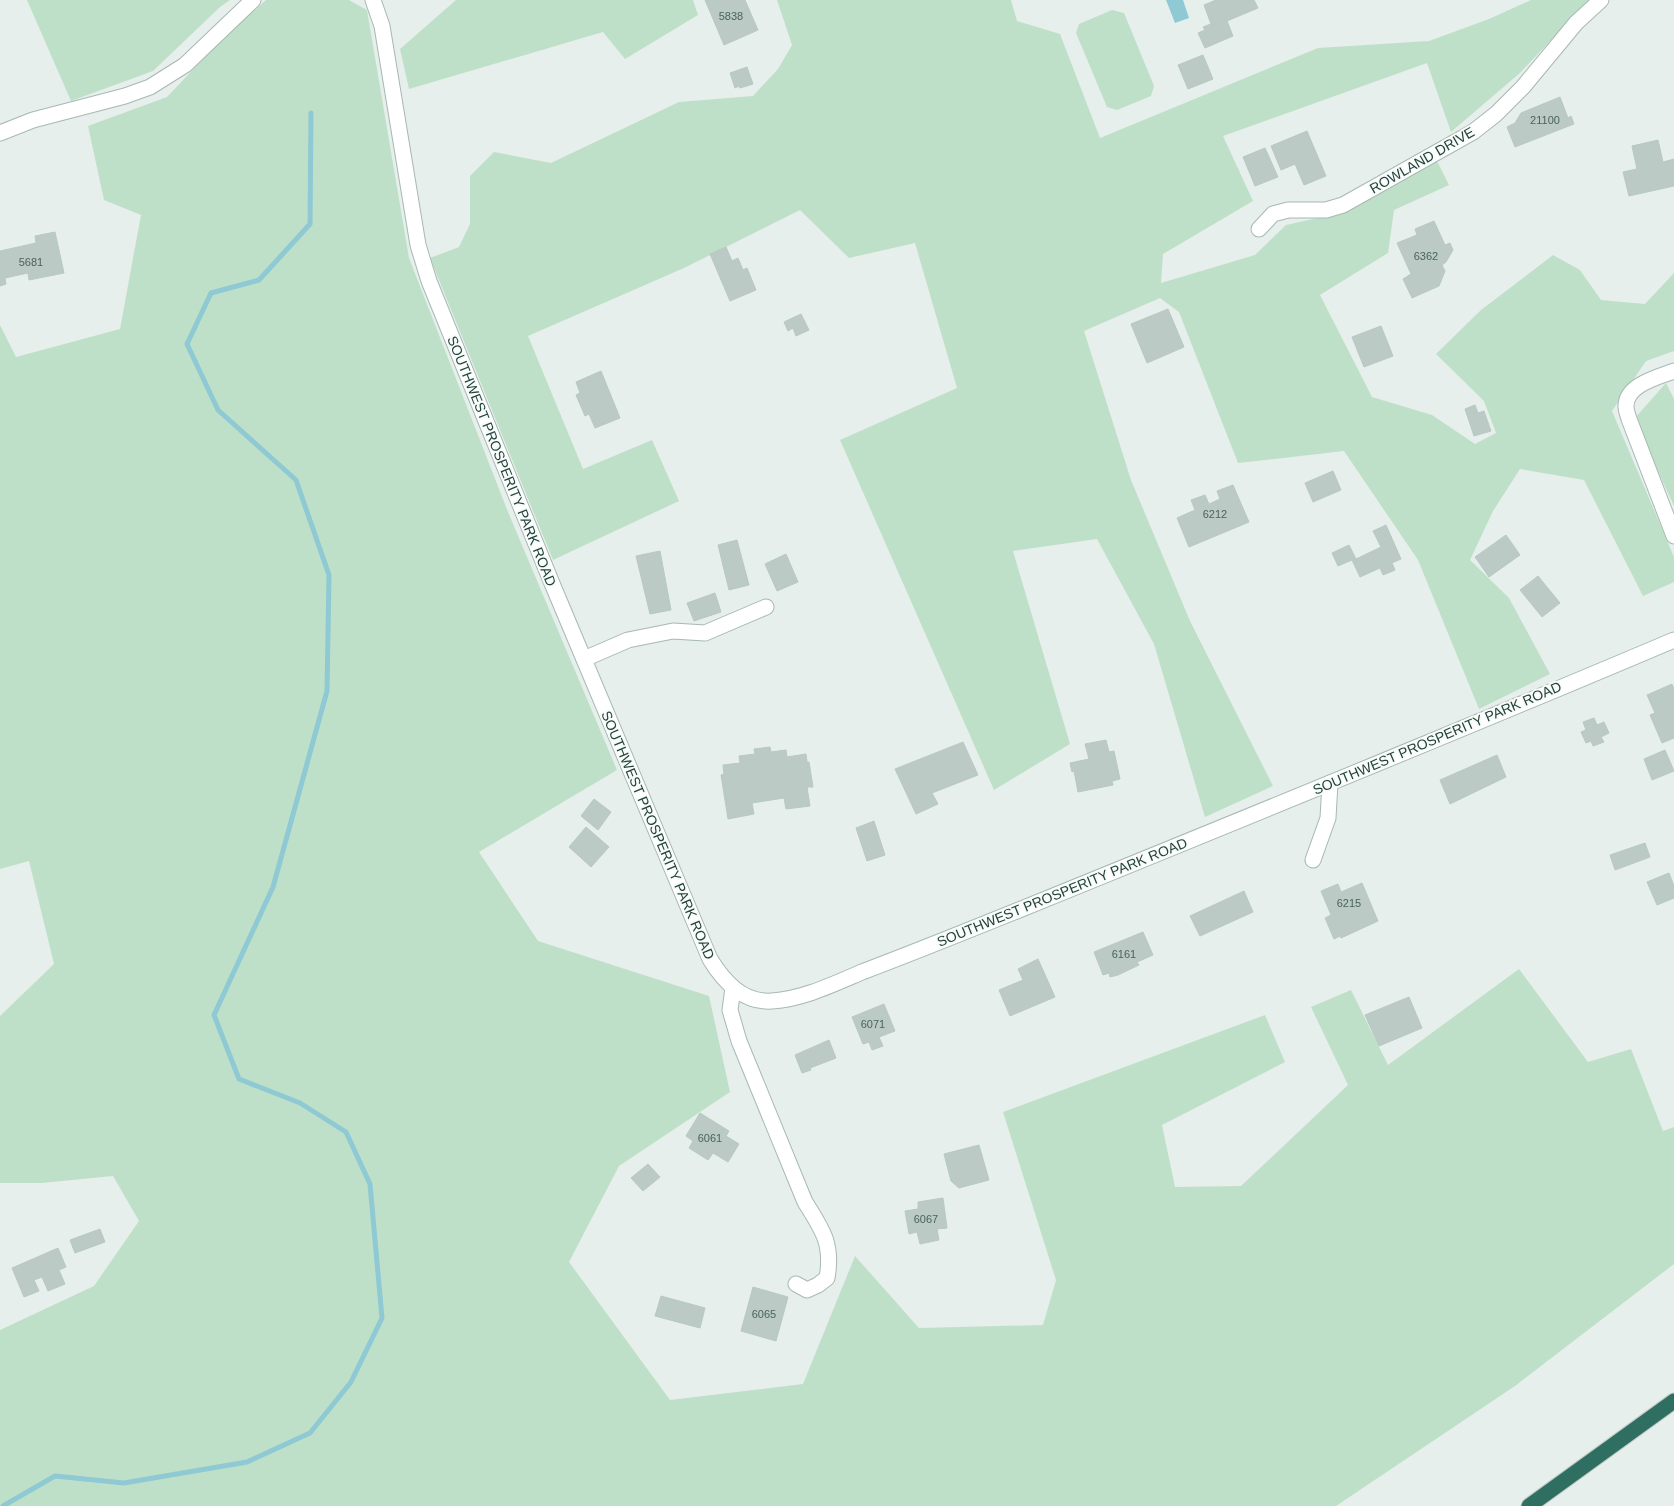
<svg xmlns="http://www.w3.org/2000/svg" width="1674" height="1506" font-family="Helvetica,sans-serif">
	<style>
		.green { fill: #bfe0c8 }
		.water { fill: #8ec9d4 }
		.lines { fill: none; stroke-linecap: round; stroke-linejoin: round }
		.stream { stroke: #8ec9d4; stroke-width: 5 }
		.building { fill: #bbcac4; stroke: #b8c9c2 }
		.minor-casing { stroke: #a8b8b2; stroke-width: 17 }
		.highway-casing { stroke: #c2cac8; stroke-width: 17 }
		.minor { stroke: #fff; stroke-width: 15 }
		.highway { stroke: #2f6f62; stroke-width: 15 }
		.labels { text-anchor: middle; stroke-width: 4; stroke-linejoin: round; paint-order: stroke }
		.number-label { font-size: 11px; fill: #4a645c }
		.street-label { font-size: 14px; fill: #24423a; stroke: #f7fbf9 }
	</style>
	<rect width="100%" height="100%" fill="#e6efeb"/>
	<g class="green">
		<path d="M27 0H230L220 7 153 71 71 101Z"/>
		<path d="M266 0H349L367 10 409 258 508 512 617 770 479 852 538 941 709 996 730 1092 619 1166 569 1262 670 1400 803 1384 855 1256 919 1328 1043 1325 1056 1280 1003 1112 1265 1015 1285 1062 1162 1125 1175 1187 1241 1186 1348 1085 1311 1007 1351 990 1388 1065 1519 969 1588 1062 1631 1049 1663 1131 1674 1127V1264L1515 1386 1336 1506H0V1330L94 1286 139 1221 113 1176 42 1183H0V1016L54 964 29 861 0 869V325L16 357 120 329 141 215 104 200 88 126 167 97 218 43Z"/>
		<path d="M456 0H693L698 15 625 59 603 32 409 89 400 49Z"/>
		<path d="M777 0H1011L1017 21 1060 34 1100 138 1318 48 1429 41 1489 19 1531 0H1592L1578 11 1520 73 1451 132 1427 63 1223 136 1253 201 1163 254 1161 283 1255 255 1286 225 1340 213 1437 161 1449 185 1394 210 1388 253 1320 295 1372 397 1432 415 1475 444 1496 433 1484 401 1436 354 1481 310 1553 255 1580 270 1601 300 1645 304 1674 273V351L1646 361 1612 411 1674 557V582L1643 596 1584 480 1520 469 1493 511 1470 560 1509 598 1550 674 1479 709 1418 560 1344 451 1238 463 1179 312 1160 298 1084 331 1131 480 1190 621 1273 786 1205 817 1154 644 1097 539 1013 551 1070 744 994 790 840 440 957 388 915 243 849 258 800 210 684 268 528 336 583 469 652 440 679 501 553 560 430 258 459 247 470 224V176L494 152 551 163 679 102 753 96 778 69 792 45Z"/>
		<path d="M1112 10 1124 13 1154 86 1151 96 1117 110 1107 107 1076 33 1079 24Z"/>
		<path d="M1666 383 1674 399V506L1634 419Z"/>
	</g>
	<path class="water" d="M1166 0H1183L1189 18 1175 23Z"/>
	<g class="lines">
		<path class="stream" d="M3 1506 55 1476 124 1483 247 1462 310 1433 351 1382 382 1318 370 1184 346 1132 300 1103 239 1079 214 1015 273 887 327 691 329 575 296 480 218 410 187 344 211 293 259 280 310 224 311 113"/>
	</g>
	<g class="building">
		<path d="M705 0H745L758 30 724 45Z"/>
		<path d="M1216 0H1254L1258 8 1227 21 1233 36 1205 48 1198 33 1205 30 1203 27 1211 24 1204 5Z"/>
		<path d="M1203 55 1213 79 1188 89 1178 65Z"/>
		<path d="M747 67 753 84 740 88 739 86 735 88 730 73Z"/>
		<path d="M1560 97 1568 118 1571 116 1574 124 1515 147 1507 127 1515 123 1521 113Z"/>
		<path d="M1307 131 1326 176 1304 185 1295 164 1281 170 1271 146Z"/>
		<path d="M1658 140 1663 162 1674 159V186L1629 196 1623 172 1637 169 1632 146Z"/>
		<path d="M1265 148 1278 177 1255 186 1243 157Z"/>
		<path d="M1434 221 1445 245 1450 243 1453 250 1446 262 1442 265 1445 271 1439 286 1412 298 1403 279 1411 274 1397 243 1417 235 1415 229Z"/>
		<path d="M55 232 64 273 29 280 28 273 5 278 6 284 0 286V251L36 243 35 236Z"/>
		<path d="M726 247 732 261 738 258 743 270 747 268 756 290 730 301 710 254Z"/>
		<path d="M1168 309 1184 347 1147 363 1131 324Z"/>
		<path d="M801 314 809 330 796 336 793 328 788 331 784 322Z"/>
		<path d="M1381 326 1393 356 1364 367 1352 337Z"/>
		<path d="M601 371 620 418 595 428 589 414 585 416 576 395 580 393 576 382Z"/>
		<path d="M1475 405 1478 413 1484 411 1491 431 1474 436 1465 409Z"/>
		<path d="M1333 471 1341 490 1313 502 1305 483Z"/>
		<path d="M1233 485 1249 522 1189 547 1177 518 1195 510 1191 500 1205 495 1209 504 1220 499 1217 491Z"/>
		<path d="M1386 525 1401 559 1392 563 1395 570 1383 575 1380 568 1360 577 1352 560 1338 566 1332 553 1349 545 1356 559 1381 547 1373 531Z"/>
		<path d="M1506 535 1520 555 1489 577 1475 557Z"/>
		<path d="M737 540 749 585 729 590 718 545Z"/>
		<path d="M660 551 671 610 650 614 636 556Z"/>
		<path d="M786 554 798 582 777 591 765 564Z"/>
		<path d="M1538 576 1560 603 1542 617 1520 590Z"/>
		<path d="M715 593 721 612 694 621 687 603Z"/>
		<path d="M1672 684 1674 689V738L1662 743 1650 715 1655 713 1647 695Z"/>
		<path d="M1594 718 1597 725 1604 722 1609 733 1601 737 1604 742 1593 746 1591 741 1586 743 1581 732 1586 730 1583 722Z"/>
		<path d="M1106 740 1109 752 1114 751 1120 779 1112 781 1113 785 1078 792 1074 771 1072 772 1070 763 1089 759 1085 744Z"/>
		<path d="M963 742 978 775 932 793 938 804 916 814 895 769Z"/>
		<path d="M770 747 771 752 786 750 787 757 806 754 807 762H809L813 787H807L810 806 786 809 784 798 752 803 754 814 728 819 721 775 724 774 723 765 740 763 739 756 755 754 754 749Z"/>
		<path d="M1665 750 1674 771 1652 780 1644 759Z"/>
		<path d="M1497 755 1506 777 1450 804 1440 780Z"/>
		<path d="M594 799 611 812 598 830 581 816Z"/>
		<path d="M874 821 885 855 867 861 856 828Z"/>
		<path d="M586 827 609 847 591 867 569 847Z"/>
		<path d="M1645 843 1650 857 1615 870 1610 855Z"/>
		<path d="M1669 873 1674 886V898L1657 905 1647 882Z"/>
		<path d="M1362 883 1378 921 1341 938 1340 936 1334 939 1325 918 1331 915 1321 891 1338 884 1341 892Z"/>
		<path d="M1244 891 1253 912 1200 936 1190 916Z"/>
		<path d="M1143 932 1153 955 1137 962 1139 965 1118 975 1110 977 1109 973 1103 975 1094 952Z"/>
		<path d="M1038 959 1055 997 1010 1016 999 990 1023 980 1018 969Z"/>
		<path d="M1409 997 1422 1028 1379 1046 1365 1015Z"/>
		<path d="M884 1004 895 1031 879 1037 883 1046 872 1050 869 1042 863 1044 852 1017Z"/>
		<path d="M829 1040 836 1058 810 1068 811 1070 802 1073 795 1055Z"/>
		<path d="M700 1113 729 1131 726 1136 739 1144 728 1162 713 1153 708 1160 689 1148 693 1141 686 1136Z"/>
		<path d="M979 1145 989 1180 959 1188 951 1181 944 1154Z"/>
		<path d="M648 1164 660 1177 643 1191 631 1178Z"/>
		<path d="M943 1198 947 1228 937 1229 939 1240 920 1244 917 1232 909 1234 905 1211 918 1209V1202Z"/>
		<path d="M100 1229 105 1242 75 1253 70 1240Z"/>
		<path d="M58 1248 66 1267 59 1270 65 1284 48 1291 42 1277 34 1280 39 1291 24 1297 12 1268Z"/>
		<path d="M753 1287 788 1297 776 1341 741 1331Z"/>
		<path d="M661 1296 705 1308 700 1328 655 1316Z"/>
	</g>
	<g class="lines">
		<defs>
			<g id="minor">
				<path d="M373 0 382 26 418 245 429 281 551 581 710 959C724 982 743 1003 772 1001 803 999 834 984 862 972 915 952 967 931 1019 910 1238 821 1457 732 1674 640"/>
				<path d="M0 133 33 120 125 96 150 87 185 65 253 0"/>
				<path d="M1259 229 1273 214 1288 210H1326L1343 205 1473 132 1496 114 1523 87 1576 23 1601 0"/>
				<path d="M1674 371C1658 377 1625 385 1626 407 1626 411 1628 415 1629 419L1674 536"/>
				<path d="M584 659 628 640 673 631 705 633 766 607"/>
				<path d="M1313 860 1328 818 1330 783"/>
				<path d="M733 988 730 1010 739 1041 805 1202C823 1230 833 1245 827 1278L818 1285 807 1290 796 1284"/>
			</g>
			<path id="highway" d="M1529 1506 1674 1401"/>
		</defs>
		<use href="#minor" class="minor-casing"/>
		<use href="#highway" class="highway-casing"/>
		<use href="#minor" class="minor"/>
		<use href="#highway" class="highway"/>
	</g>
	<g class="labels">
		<g class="number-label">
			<text x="731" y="20">5838</text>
			<text x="1545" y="124">21100</text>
			<text x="1426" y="260">6362</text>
			<text x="31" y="266">5681</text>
			<text x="1215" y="518">6212</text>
			<text x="1349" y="907">6215</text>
			<text x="1124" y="958">6161</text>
			<text x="873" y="1028">6071</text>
			<text x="710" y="1142">6061</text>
			<text x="926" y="1223">6067</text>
			<text x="764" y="1318">6065</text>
		</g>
		<g class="street-label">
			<text transform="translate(1422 160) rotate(-30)" y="5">ROWLAND DRIVE</text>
			<text transform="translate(502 461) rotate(68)" y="5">SOUTHWEST PROSPERITY PARK ROAD</text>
			<text transform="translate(1437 738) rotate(-23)" y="5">SOUTHWEST PROSPERITY PARK ROAD</text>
			<text transform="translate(658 835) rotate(67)" y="5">SOUTHWEST PROSPERITY PARK ROAD</text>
			<text transform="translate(1062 892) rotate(-22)" y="5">SOUTHWEST PROSPERITY PARK ROAD</text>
		</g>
	</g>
</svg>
